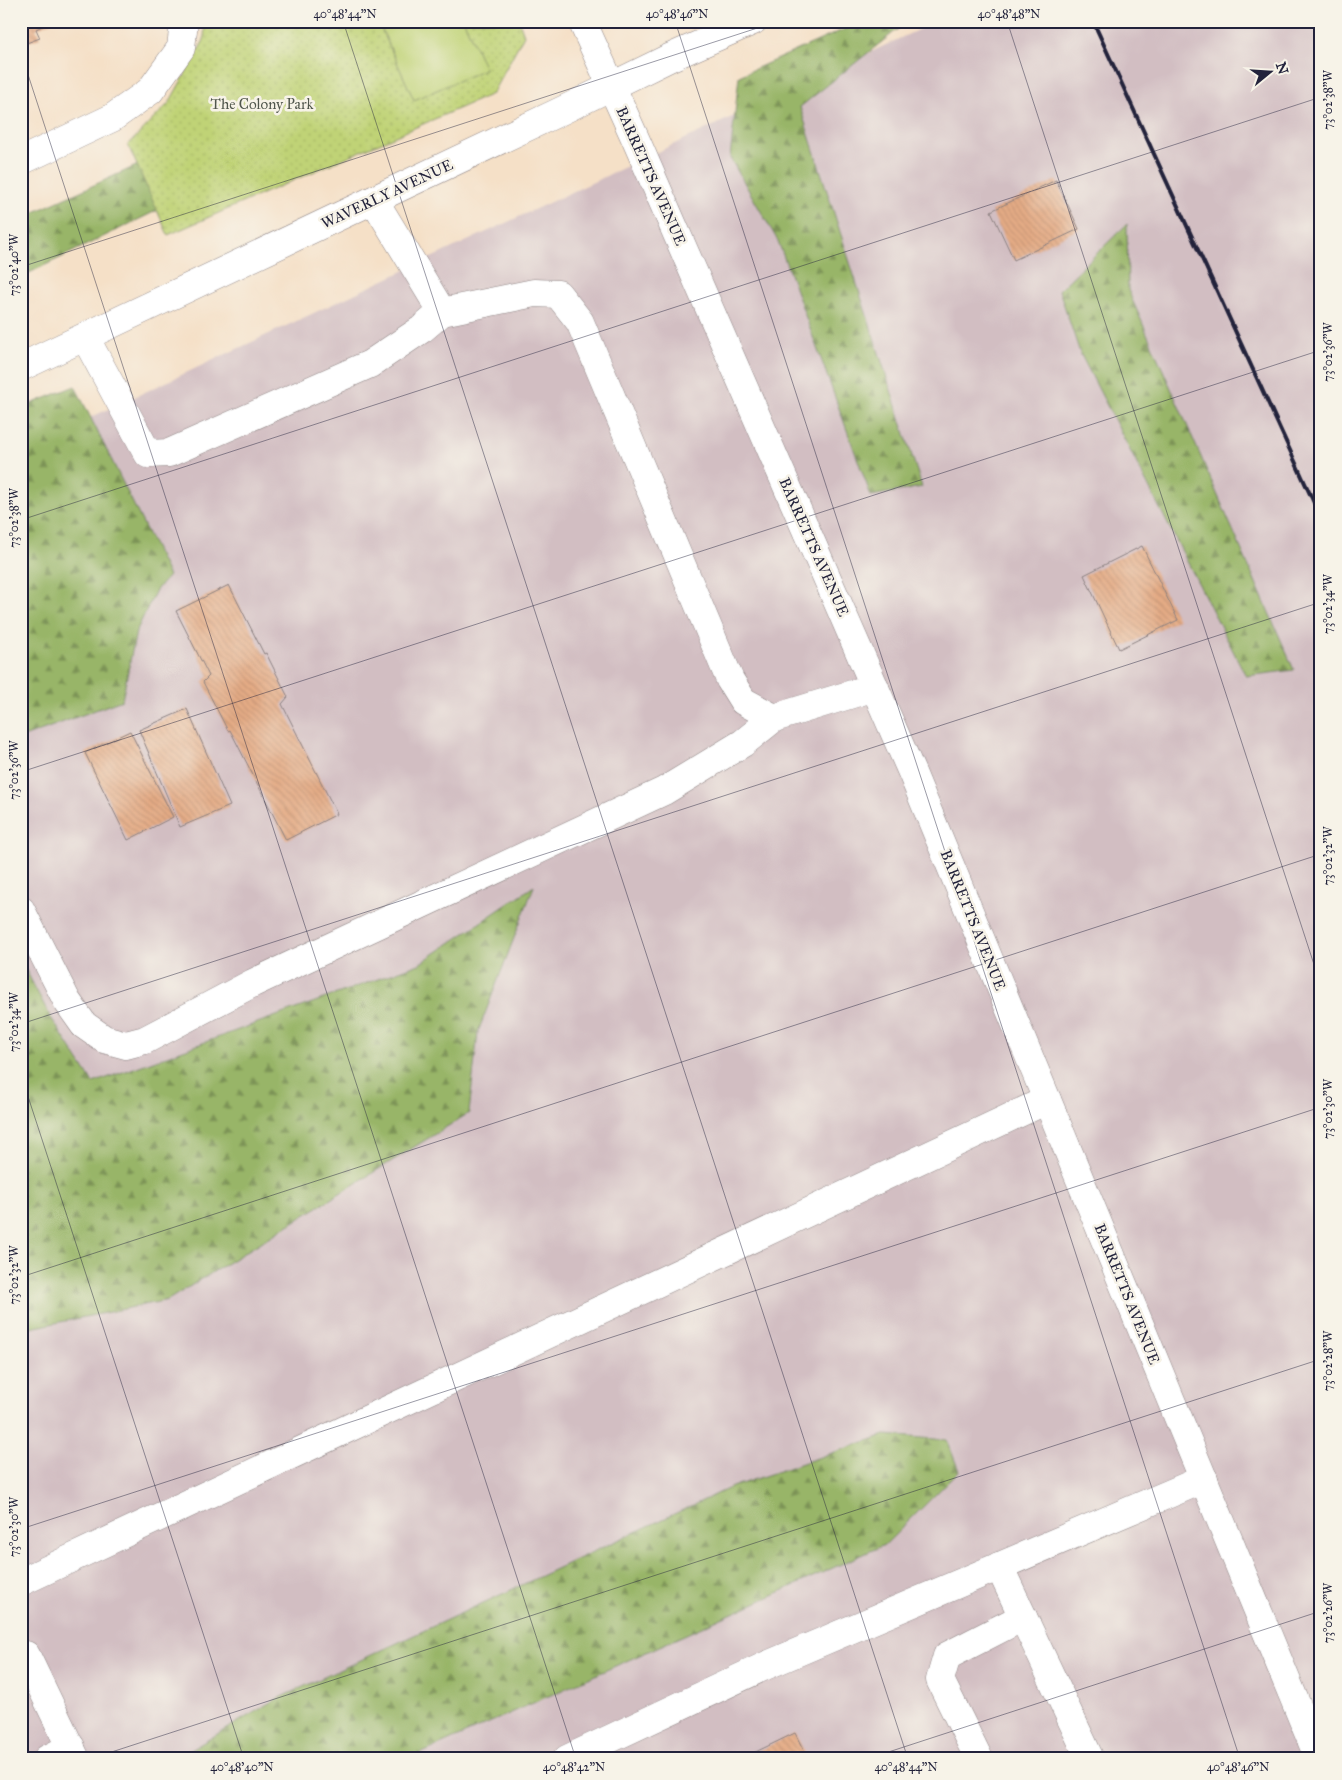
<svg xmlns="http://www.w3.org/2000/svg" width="1342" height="1780" font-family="'IM FELL Great Primer',serif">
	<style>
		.industrial { fill: #d2bec2 }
		.forest { fill: url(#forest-firs); stroke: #5d6c51 }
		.park { fill: url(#park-dots); stroke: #717a58 }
		.pitch { fill: #c0d376; stroke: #717a58 }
		.building { fill: url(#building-back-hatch) }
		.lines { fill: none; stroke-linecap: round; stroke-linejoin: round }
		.minor-casing { stroke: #8c8181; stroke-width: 29 }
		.minor { stroke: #fff; stroke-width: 28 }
		.rail { stroke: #22223b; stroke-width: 4 }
		.ticks { fill: none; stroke: #22223b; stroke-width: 1; stroke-opacity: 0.45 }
		.labels { text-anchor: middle; stroke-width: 5; stroke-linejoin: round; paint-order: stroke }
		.park-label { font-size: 15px; fill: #51574d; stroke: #f7f3e8 }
		.street-label { font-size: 15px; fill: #22223b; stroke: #f7f3e8 }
		.neatline { fill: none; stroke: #22223b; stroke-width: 2 }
		.ticks-label { font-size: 12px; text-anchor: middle; fill: #22223b }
	</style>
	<defs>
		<pattern id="forest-firs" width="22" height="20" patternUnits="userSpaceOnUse" patternTransform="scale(1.25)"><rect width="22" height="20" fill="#98b567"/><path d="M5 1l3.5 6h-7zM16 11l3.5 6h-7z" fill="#7c9356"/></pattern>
		<pattern id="park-dots" width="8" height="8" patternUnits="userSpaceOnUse" patternTransform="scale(1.25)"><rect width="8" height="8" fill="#c0d376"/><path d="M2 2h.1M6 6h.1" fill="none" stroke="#a5b567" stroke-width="1.8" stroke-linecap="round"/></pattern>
		<pattern id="building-back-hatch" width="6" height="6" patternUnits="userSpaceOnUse" patternTransform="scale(1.25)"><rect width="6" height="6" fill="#e4ab85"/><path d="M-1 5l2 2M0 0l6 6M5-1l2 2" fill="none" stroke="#c39374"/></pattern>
	</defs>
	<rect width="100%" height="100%" fill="#f7f3e8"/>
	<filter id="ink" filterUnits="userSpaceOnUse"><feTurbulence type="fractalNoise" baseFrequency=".02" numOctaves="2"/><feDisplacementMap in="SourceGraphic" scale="10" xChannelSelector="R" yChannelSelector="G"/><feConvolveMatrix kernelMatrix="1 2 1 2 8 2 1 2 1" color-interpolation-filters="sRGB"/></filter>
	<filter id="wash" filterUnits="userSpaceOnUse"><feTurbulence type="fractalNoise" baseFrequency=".0096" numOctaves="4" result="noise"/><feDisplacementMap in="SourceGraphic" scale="20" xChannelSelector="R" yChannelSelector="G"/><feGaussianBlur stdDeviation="1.12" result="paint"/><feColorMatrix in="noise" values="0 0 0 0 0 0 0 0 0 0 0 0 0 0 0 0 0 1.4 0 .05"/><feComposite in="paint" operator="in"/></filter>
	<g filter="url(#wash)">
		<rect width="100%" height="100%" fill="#f5e0c7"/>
		<path class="industrial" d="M937 21H1321V1759H21V450Z"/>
		<g class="forest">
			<path d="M863 21H908L800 107 922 487 871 496 778 241 730 158 739 76Z"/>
			<path d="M304 90 334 124 21 277V218Z"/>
			<path d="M1127 224 1128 290 1294 670 1246 676 1080 353 1059 290Z"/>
			<path d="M75 386 169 576 156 590 136 632 122 700 21 738V408Z"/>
			<path d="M534 886 478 1032 469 1113 168 1300 21 1330V961L50 1016 93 1083 419 964Z"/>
			<path d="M885 1435 947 1440 959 1471 886 1544 409 1759H185L187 1752 277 1699 732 1487Z"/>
		</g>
		<path class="park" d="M205 21H519L524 35 492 94 168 235 128 145 169 103 204 40Z"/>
		<path class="pitch" d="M378 21H464L485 69 414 100Z"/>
		<g id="blocks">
			<g class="building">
				<path d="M21 21H53L36 29 40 38 21 45Z"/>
				<path d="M1056 180 1079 229 1014 260 991 211Z"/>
				<path d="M1142 546 1178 620 1119 649 1084 575Z"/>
				<path d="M229 585 264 654 266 653 288 697 282 704 337 814 286 840 230 730 228 731 203 682 209 676 176 611Z"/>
				<path d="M187 709 230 806 180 827 139 730Z"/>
				<path d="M130 731 173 817 128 840 85 753Z"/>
				<path d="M795 1733 808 1759H741Z"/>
			</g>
		</g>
	</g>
	<g filter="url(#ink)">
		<use href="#blocks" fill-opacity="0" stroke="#8c8181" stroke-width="1"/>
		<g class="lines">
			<defs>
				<g id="minor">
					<path d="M582 21 635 138 913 775 1319 1759"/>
					<path d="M21 161 112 118 150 91 181 48 184 21"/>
					<path d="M374 200 442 312"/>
					<path d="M85 337 148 454 169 453 370 364 422 329 442 312 534 293 558 294 580 322 730 680 743 701 774 718"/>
					<path d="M21 367 561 111 669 58 753 21"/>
					<path d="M21 910 67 1001 84 1025 104 1039 126 1045 145 1040 253 983 664 791 743 743 774 718 875 687"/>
					<path d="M999 1566 1090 1759"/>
					<path d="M21 1582 1047 1100"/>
					<path d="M21 1657 26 1655 76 1759"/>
					<path d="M47 1759 71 1747"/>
					<path d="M567 1759 765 1666 1204 1479"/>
					<path d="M979 1759 940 1680 947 1656 1023 1617"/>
				</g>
			</defs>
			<use href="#minor" class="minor-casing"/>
			<use href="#minor" class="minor"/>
			<path class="rail" d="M1093 21 1321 518"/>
		</g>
	</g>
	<path class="ticks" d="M343 21 908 1759M675 21 1240 1759M1007 21 1321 986M21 53 576 1759M21 267 779 21M21 520 1321 97M21 772 1321 350M21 1024 1321 602M21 1075 244 1759M21 1277 1321 854M21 1529 1321 1107M90 1759 1321 1359M867 1759 1321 1611"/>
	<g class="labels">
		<g class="park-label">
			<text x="262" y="109">The Colony Park</text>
		</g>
		<g class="street-label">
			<text transform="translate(651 176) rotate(66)" y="5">BARRETTS AVENUE</text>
			<text transform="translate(387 194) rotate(-25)" y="5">WAVERLY AVENUE</text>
			<text transform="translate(814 547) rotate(66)" y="5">BARRETTS AVENUE</text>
			<text transform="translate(973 920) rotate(68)" y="5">BARRETTS AVENUE</text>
			<text transform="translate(1127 1294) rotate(68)" y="5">BARRETTS AVENUE</text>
		</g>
	</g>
	<rect width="1342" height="1780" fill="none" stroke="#f7f3e8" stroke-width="55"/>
	<g transform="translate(1270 72) rotate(72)" stroke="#f7f3e8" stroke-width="4" paint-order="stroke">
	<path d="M0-4L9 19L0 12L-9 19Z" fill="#22223b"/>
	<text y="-8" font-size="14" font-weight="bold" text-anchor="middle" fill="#22223b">N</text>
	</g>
	<rect x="28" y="28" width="1286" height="1724" class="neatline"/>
	<g class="ticks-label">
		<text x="345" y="18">40°48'44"N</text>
		<text x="677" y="18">40°48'46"N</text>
		<text x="1009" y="18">40°48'48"N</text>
		<text transform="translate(1328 100) rotate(-90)" y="4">73°02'38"W</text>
		<text transform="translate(14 265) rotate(-90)" y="4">73°02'40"W</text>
		<text transform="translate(1328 352) rotate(-90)" y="4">73°02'36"W</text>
		<text transform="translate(14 518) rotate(-90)" y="4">73°02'38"W</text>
		<text transform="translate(1328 604) rotate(-90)" y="4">73°02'34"W</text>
		<text transform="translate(14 770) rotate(-90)" y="4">73°02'36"W</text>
		<text transform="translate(1328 856) rotate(-90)" y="4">73°02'32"W</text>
		<text transform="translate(14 1022) rotate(-90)" y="4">73°02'34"W</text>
		<text transform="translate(1328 1109) rotate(-90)" y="4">73°02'30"W</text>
		<text transform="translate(14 1275) rotate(-90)" y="4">73°02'32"W</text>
		<text transform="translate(1328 1361) rotate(-90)" y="4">73°02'28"W</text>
		<text transform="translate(14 1527) rotate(-90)" y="4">73°02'30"W</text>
		<text transform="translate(1328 1613) rotate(-90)" y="4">73°02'26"W</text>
		<text x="242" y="1771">40°48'40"N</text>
		<text x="574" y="1771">40°48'42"N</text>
		<text x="906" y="1771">40°48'44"N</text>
		<text x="1238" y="1771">40°48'46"N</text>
	</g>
</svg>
